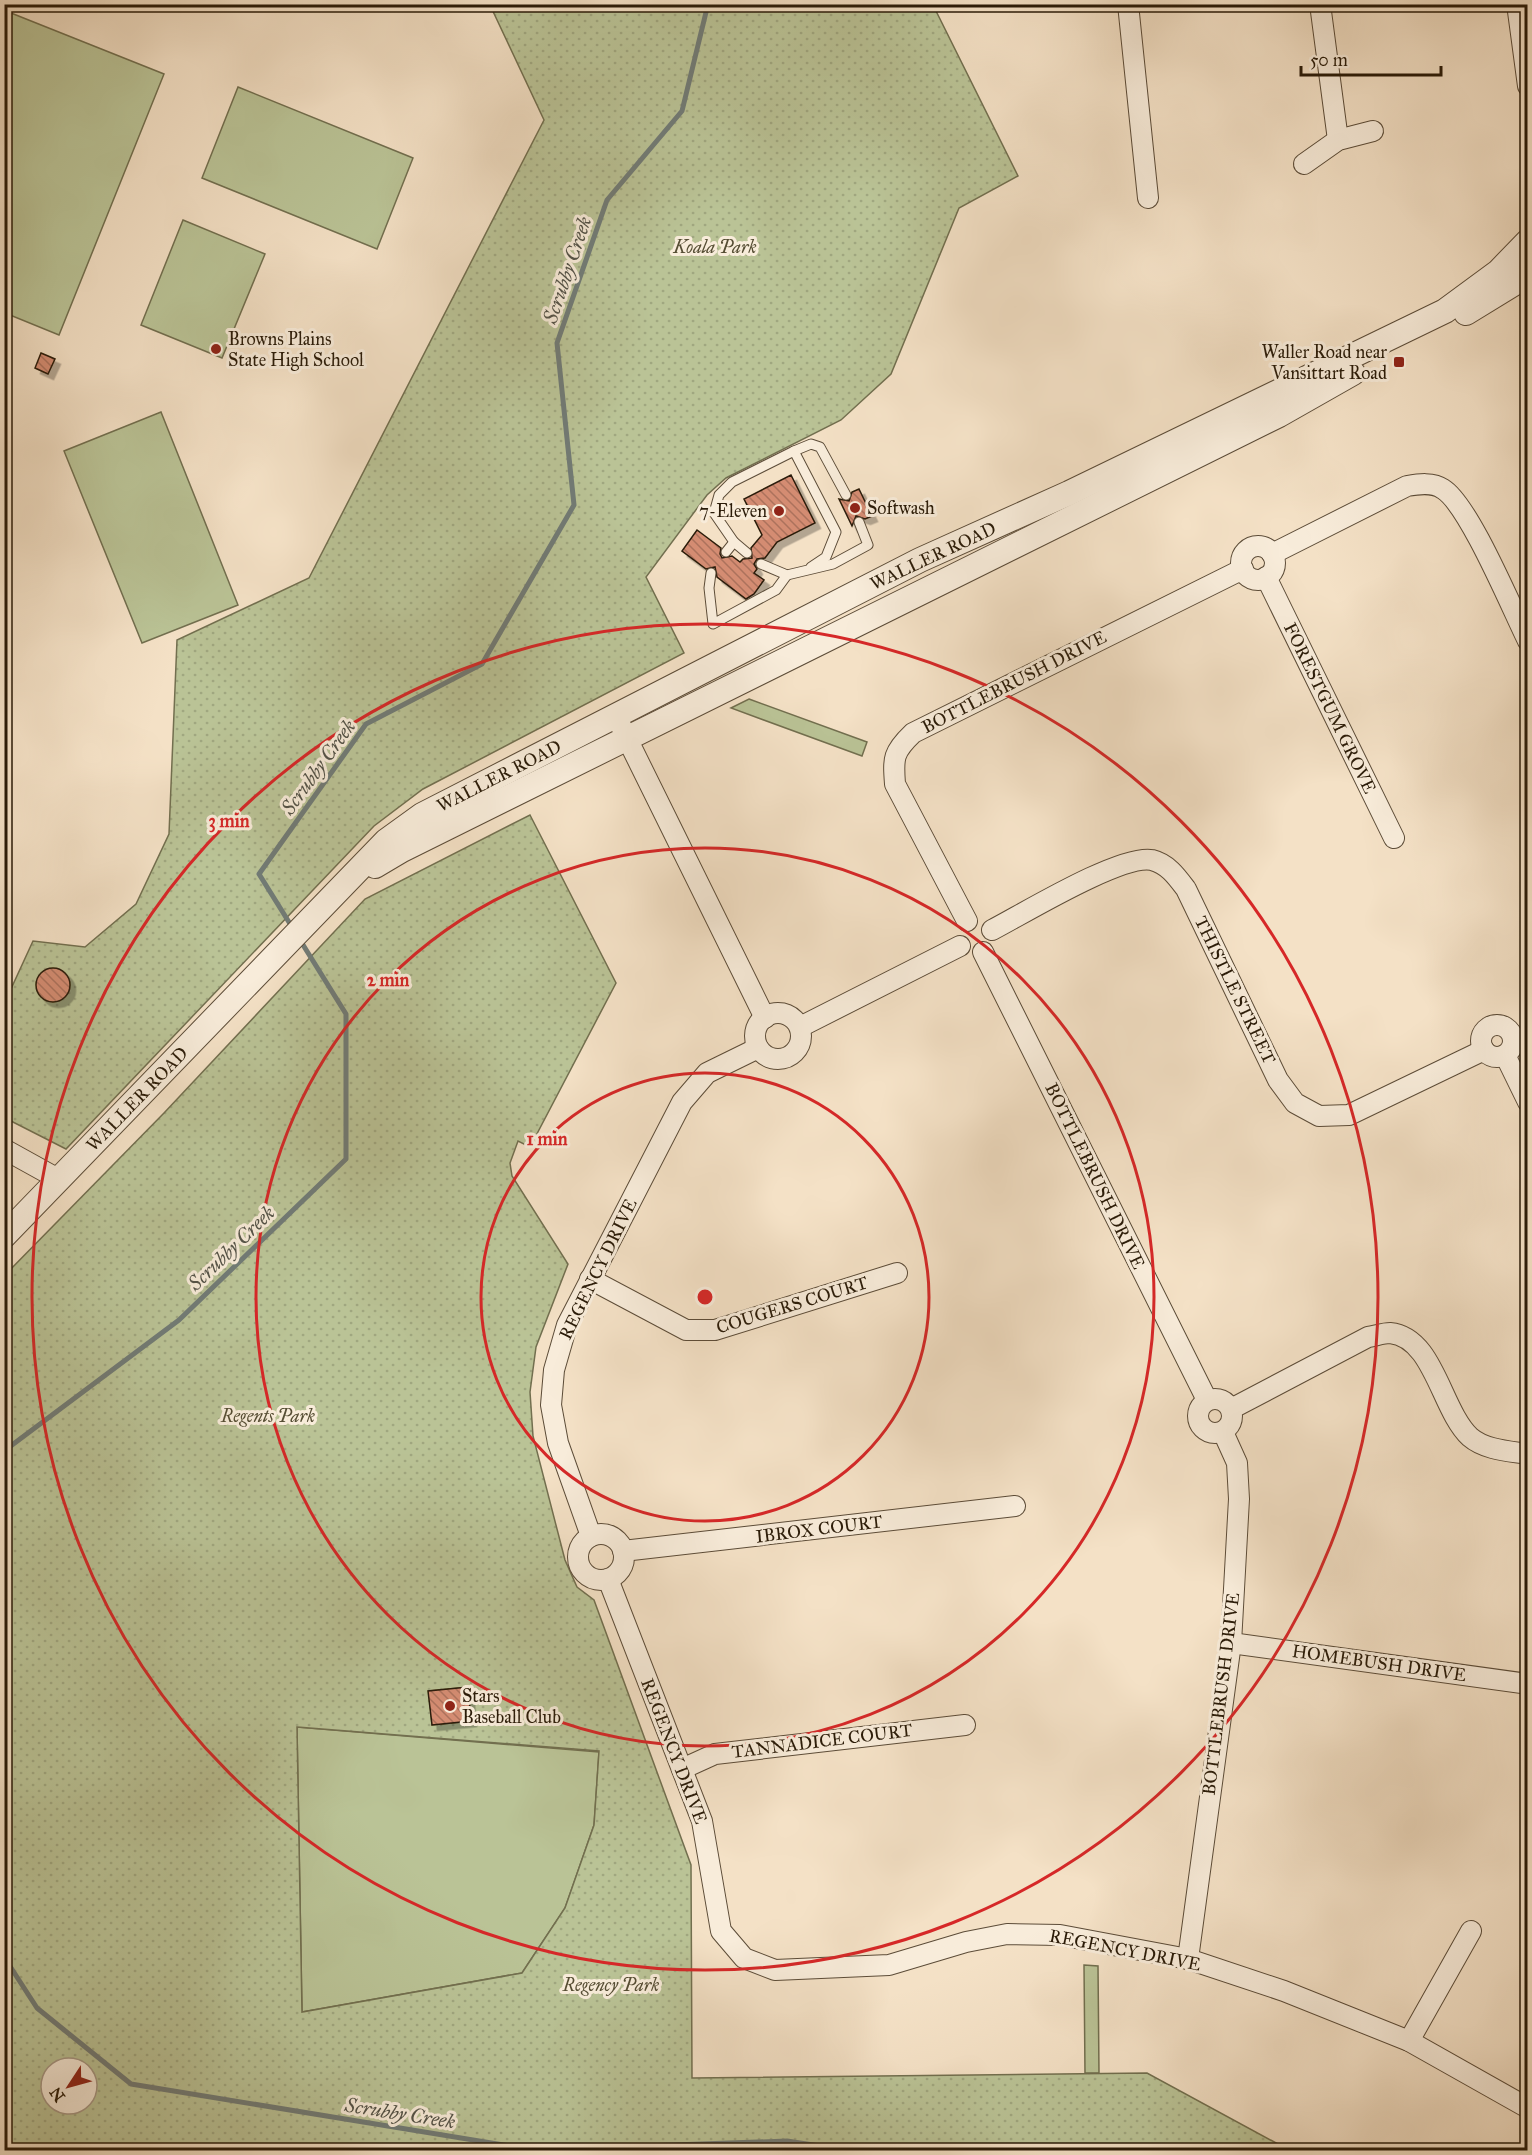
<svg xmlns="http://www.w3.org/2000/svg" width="1532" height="2155" font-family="'IM FELL Great Primer',serif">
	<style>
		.grass { fill: #bac396; stroke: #726f4f; stroke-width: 1.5 }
		.park { fill: url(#park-dots); stroke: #726f4f; stroke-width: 1.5; fill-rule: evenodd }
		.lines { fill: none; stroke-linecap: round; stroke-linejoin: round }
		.stream { stroke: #717b76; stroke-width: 5 }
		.building { fill: url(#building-back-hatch); stroke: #2a1b08; stroke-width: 1.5; filter: url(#shadow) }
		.service-casing { stroke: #5c4c38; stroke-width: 11 }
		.minor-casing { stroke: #5c4c38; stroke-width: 22 }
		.tertiary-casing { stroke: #5c4c38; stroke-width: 26 }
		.service { stroke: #f8ecda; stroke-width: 9 }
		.minor { stroke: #f8ecda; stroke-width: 20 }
		.tertiary { stroke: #f8ecda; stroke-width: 24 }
		.ring { fill: none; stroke: #d62828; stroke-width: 3 }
		.poi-dot { fill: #8f2418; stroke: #f8ecda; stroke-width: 2 }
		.labels { text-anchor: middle; stroke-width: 6; stroke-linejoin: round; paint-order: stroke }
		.park-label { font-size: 18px; font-style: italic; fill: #554d33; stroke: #f8ecda }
		.poi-label { font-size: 18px; fill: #2a1b08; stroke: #f8ecda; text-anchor: start }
		.street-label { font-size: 18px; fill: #2a1b08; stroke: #f8ecda }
		.water-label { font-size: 20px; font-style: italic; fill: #545348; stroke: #f8ecda }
		.centre { fill: #d62828; stroke: #f8ecda; stroke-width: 3 }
		.ring-label { font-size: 18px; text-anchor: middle; font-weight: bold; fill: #d62828; stroke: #f8ecda; stroke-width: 6; stroke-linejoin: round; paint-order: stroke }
	</style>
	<defs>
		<pattern id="park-dots" width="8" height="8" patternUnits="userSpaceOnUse" patternTransform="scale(1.5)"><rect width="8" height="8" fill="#bac396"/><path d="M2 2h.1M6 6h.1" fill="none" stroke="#a0a780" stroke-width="1.8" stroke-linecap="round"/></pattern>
		<pattern id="building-back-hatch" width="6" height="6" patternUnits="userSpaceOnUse" patternTransform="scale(1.5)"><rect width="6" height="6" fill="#d48c72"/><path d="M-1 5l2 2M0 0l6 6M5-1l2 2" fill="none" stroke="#ac725c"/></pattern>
		<filter id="shadow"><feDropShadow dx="5.5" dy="5.5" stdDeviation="0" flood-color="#0004"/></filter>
	</defs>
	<rect width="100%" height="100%" fill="#f4e1c6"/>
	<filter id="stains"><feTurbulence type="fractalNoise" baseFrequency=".00333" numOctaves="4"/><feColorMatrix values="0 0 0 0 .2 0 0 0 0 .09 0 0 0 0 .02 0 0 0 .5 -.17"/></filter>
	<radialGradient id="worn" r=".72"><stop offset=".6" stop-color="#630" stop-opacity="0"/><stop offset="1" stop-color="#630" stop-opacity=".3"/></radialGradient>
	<g class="grass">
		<path d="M6 11 164 74 59 335 5 313Z"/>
		<path d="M238 87 413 158 377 249 202 178Z"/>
		<path d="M183 220 265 254 222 358 141 325Z"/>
		<path d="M161 412 238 605 142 643 64 451Z"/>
		<path d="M749 699 867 742 862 756 731 708Z"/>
		<path d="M297 1727 599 1752 594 1825 565 1908 522 1973 302 2012Z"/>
		<path d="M1084 1965 1098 1966 1099 2073H1085Z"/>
	</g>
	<g class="park">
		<path d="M490 5H933L1018 176 959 208 891 374 841 420 726 478 707 495 646 577 684 653 423 789 374 826 66 1149 5 1118V1002L33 941 85 947 136 904 169 834 177 640 309 578 544 120Z"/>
		<path d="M530 815 616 983 530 1147 518 1141 510 1163 512 1176 568 1264 536 1347 530 1392 533 1436 565 1560 577 1587 594 1600 691 1865 692 2078 1147 2073 1289 2150H5L4 1276 164 1113 365 899ZM468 1687 471 1721 432 1725 429 1691ZM297 1727 599 1751 594 1825 565 1908 522 1973 302 2012ZM51 2068H87V2104H51Z"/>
	</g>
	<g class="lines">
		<g class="stream">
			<path d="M292 927 259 874 366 724 482 664 574 505 557 343 607 200 682 111 708 4"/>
			<path d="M4 1451 179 1320 346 1159V1014L300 940"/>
			<path d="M4 1957 37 2008 131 2084 534 2150 787 2141 846 2150"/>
		</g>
	</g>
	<g class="building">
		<path d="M41 353 55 359 48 374 35 368Z"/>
		<path d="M791 475 815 523 777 542 765 558 757 559 754 564 757 569 754 573 764 580 754 594 746 599 717 577 715 567 706 569 682 551 697 530 721 548 720 554 722 558 732 556 740 562 743 559 752 558 751 548 762 535 744 499Z"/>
		<path d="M859 489 872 516 865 519 856 516 852 526 839 499 849 501 852 492Z"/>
		<circle cx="53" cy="985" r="17"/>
		<path d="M468 1687 471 1721 432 1725 428 1691Z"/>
	</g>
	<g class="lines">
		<defs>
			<g id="service">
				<path d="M794 451 811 444 820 447 846 495"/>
				<path d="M734 542 714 513 719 495 732 482 794 451 836 532 826 557 811 567"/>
				<path d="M726 552 734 542 747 553"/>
				<path d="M761 564 787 575 833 564 868 545 859 522"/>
				<path d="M711 573 709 588 713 624 776 590 787 575"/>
			</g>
			<g id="minor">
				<path d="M1128 4 1148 198"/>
				<path d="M1320 4 1338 140"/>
				<path d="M1517 4 1528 86"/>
				<path d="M1304 164 1338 140 1373 131"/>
				<circle cx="1258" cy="563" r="17"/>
				<path d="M1272 554 1407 486C1419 484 1433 482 1443 489 1469 505 1512 609 1528 641"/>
				<path d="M1266 577 1394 838"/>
				<path d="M616 716 765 1018"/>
				<path d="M967 921 895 784C893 758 893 752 913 733L1243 569"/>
				<path d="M992 930C1023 914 1121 854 1152 860 1168 864 1177 877 1186 889L1278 1080 1295 1103 1319 1116 1349 1115 1484 1050"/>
				<path d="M983 952 1207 1400"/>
				<circle cx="778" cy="1036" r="23"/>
				<circle cx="1497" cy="1041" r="16"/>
				<path d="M800 1027 960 946"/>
				<path d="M1505 1055 1528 1102"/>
				<path d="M4 1149 60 1180"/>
				<path d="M590 1279 686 1330H715L897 1273"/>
				<circle cx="1215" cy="1416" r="17"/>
				<path d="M1231 1409 1368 1337C1375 1336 1383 1333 1390 1333 1434 1337 1441 1410 1470 1437 1485 1450 1509 1451 1528 1454"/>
				<circle cx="601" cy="1557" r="23"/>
				<path d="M591 1536 558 1443 551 1405 554 1370 567 1325 682 1102 707 1073 758 1048"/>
				<path d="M623 1551 1015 1506"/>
				<path d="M608 1579 702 1821 721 1931 744 1958 775 1970 889 1965 966 1942 1007 1934 1060 1935 1188 1959 1284 1991 1409 2041 1528 2108"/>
				<path d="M1231 1643 1528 1684"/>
				<path d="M682 1769 715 1754 965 1725"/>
				<path d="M1188 1959 1231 1643 1239 1499 1237 1463 1223 1432"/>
				<path d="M1409 2041 1471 1931"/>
			</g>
			<g id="tertiary">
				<path d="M1466 313 1528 275"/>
				<path d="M375 866 402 850 1279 415 1353 373"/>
				<path d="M4 1236 386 841 422 815 920 560 1069 493 1445 311 1498 272 1528 241"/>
			</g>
		</defs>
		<use href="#service" class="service-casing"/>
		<use href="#minor" class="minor-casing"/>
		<use href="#tertiary" class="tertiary-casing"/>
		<use href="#service" class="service"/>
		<use href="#minor" class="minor"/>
		<use href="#tertiary" class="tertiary"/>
	</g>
	<g class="ring">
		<circle cx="705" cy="1297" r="224"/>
		<circle cx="705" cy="1297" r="449"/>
		<circle cx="705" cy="1297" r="673"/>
	</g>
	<g class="poi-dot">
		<circle cx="216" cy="349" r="6"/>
		<rect x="1393" y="356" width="12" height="12" rx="3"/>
		<circle cx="855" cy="508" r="6"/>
		<circle cx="779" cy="511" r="6"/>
		<circle cx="450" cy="1706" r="6"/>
	</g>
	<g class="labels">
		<g class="park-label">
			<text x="715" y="253">Koala Park</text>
			<text x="268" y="1422">Regents Park</text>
			<text x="611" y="1991">Regency Park</text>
		</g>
		<g class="poi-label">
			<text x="228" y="345">Browns Plains<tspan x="228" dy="21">State High School</tspan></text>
			<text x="1387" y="358" text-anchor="end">Waller Road near<tspan x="1387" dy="21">Vansittart Road</tspan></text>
			<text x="867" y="514">Softwash</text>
			<text x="767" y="517" text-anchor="end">7-Eleven</text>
			<text x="462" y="1702">Stars<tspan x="462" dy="21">Baseball Club</tspan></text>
		</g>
		<g class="street-label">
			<text transform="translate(933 556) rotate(-25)" y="6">WALLER ROAD</text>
			<text transform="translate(1014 682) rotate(-27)" y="6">BOTTLEBRUSH DRIVE</text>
			<text transform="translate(1330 708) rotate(64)" y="6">FORESTGUM GROVE</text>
			<text transform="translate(499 776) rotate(-27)" y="6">WALLER ROAD</text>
			<text transform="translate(1235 990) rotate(64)" y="6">THISTLE STREET</text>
			<text transform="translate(137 1099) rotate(-46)" y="6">WALLER ROAD</text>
			<text transform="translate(1095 1176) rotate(64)" y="6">BOTTLEBRUSH DRIVE</text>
			<text transform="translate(598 1269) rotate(-64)" y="6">REGENCY DRIVE</text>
			<text transform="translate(792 1305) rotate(-17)" y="6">COUGERS COURT</text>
			<text transform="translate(819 1529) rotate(-7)" y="6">IBROX COURT</text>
			<text transform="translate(1379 1663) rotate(8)" y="6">HOMEBUSH DRIVE</text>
			<text transform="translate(1221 1694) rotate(-83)" y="6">BOTTLEBRUSH DRIVE</text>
			<text transform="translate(822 1741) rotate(-7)" y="6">TANNADICE COURT</text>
			<text transform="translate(674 1751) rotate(69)" y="6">REGENCY DRIVE</text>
			<text transform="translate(1125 1950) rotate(11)" y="6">REGENCY DRIVE</text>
		</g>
		<g class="water-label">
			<text transform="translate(567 270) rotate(-71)" y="7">Scrubby Creek</text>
			<text transform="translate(318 767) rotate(-54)" y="7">Scrubby Creek</text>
			<text transform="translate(231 1248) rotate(-44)" y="7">Scrubby Creek</text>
			<text transform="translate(400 2113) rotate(9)" y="7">Scrubby Creek</text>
		</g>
	</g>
	<circle cx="705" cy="1297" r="9" class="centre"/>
	<g class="ring-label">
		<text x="229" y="827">3 min</text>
		<text x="388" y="986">2 min</text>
		<text x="547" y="1145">1 min</text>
	</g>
	<rect width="1532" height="2155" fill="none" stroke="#f4e1c6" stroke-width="24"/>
	<rect x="6" y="6" width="1520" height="2143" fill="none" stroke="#2a1b08" stroke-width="3"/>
	<rect x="12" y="12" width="1508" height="2131" fill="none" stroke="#2a1b08" stroke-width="1.5"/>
	<g transform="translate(69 2086) rotate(234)"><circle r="28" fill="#f8ecda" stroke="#a69886" stroke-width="1.5"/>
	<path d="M0-4.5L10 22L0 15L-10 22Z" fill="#8f2418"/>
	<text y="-9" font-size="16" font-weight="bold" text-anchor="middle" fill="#2a1b08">N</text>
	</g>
	<path d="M1301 66v9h140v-9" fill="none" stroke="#2a1b08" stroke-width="3"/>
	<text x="1310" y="66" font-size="18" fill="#2a1b08" stroke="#f8ecda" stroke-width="4.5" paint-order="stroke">50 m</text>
	<rect width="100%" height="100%" filter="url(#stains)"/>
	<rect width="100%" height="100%" fill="url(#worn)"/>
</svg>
